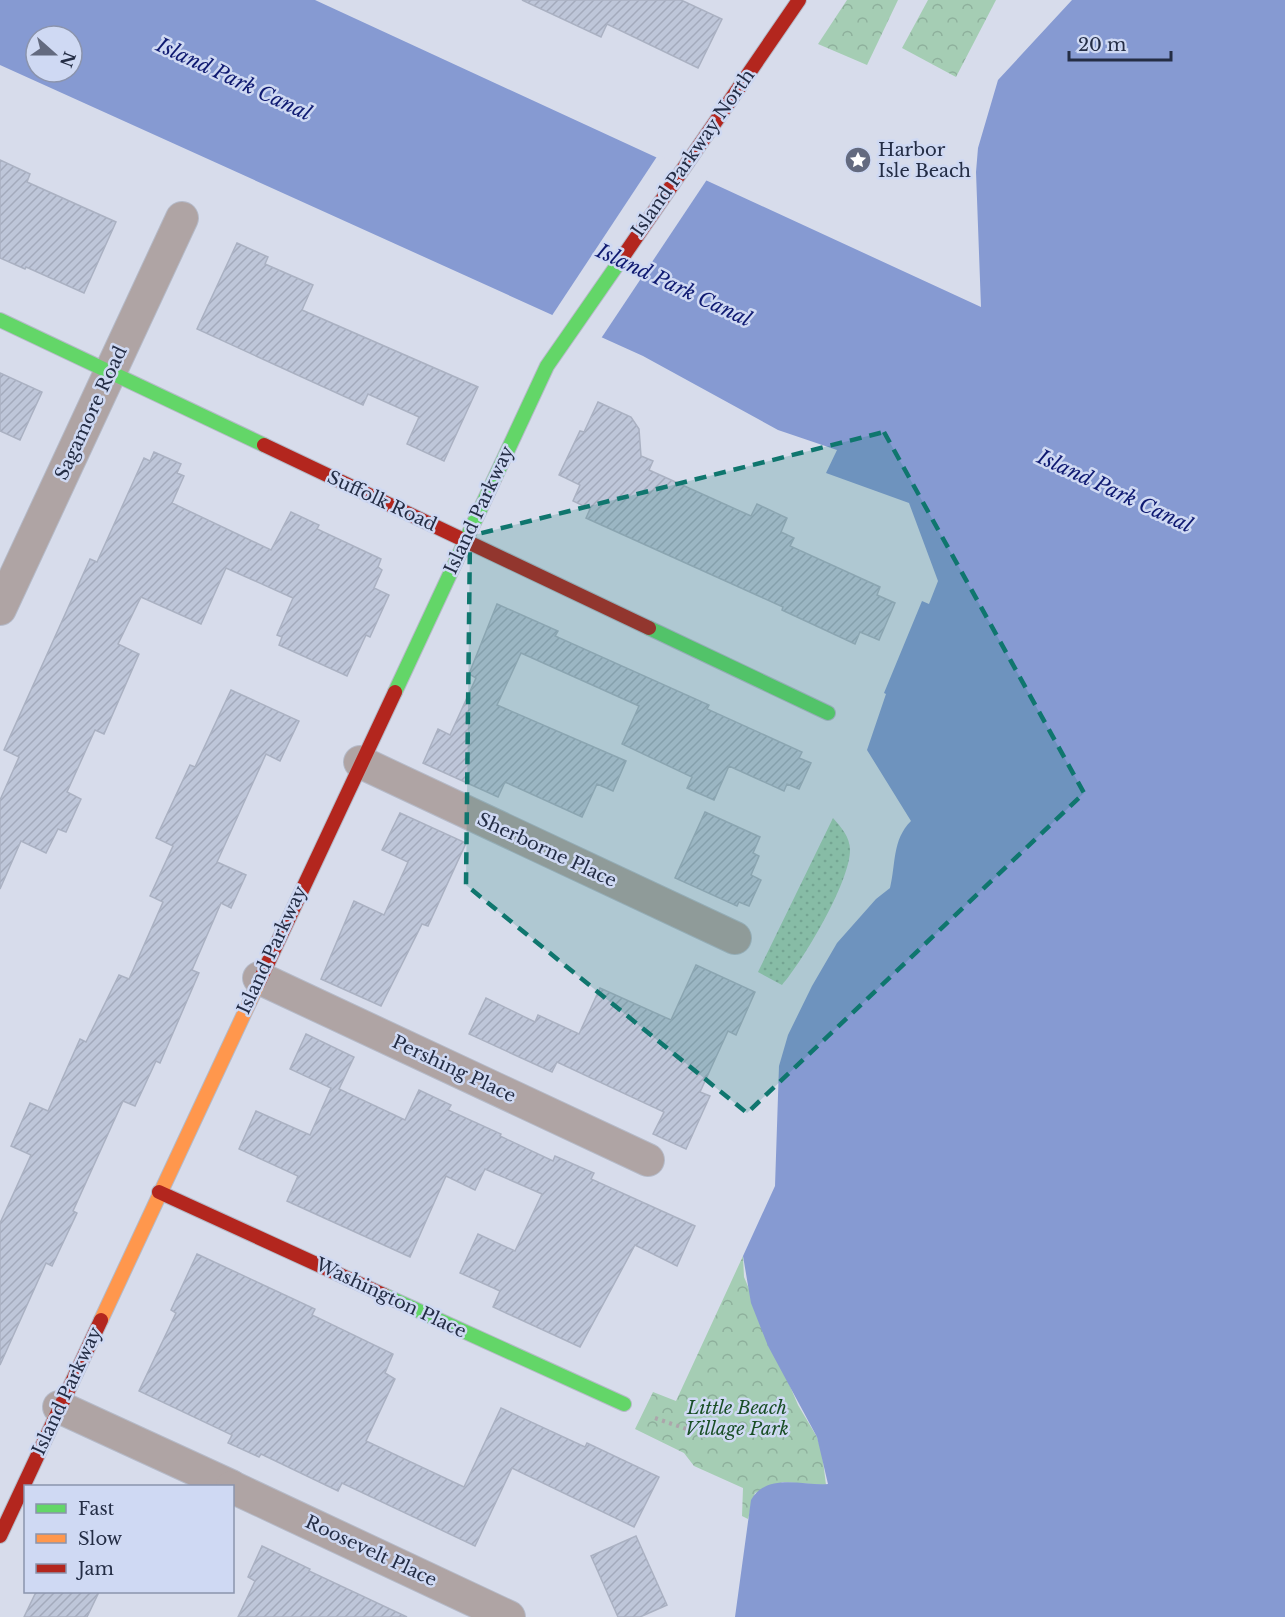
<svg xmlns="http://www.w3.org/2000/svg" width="1285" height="1617" font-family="'Libre Baskerville',serif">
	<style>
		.grass { fill: url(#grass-dots) }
		.park { fill: url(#park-crowns) }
		.water { fill: #869ad2; fill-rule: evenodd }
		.pier { fill: #d7dceb }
		.building { fill: url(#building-hatch); stroke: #aab1c2; stroke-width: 1.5 }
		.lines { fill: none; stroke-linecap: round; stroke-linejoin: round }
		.street-casing { stroke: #b5bac8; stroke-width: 34 }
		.fast-casing { stroke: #b5bac8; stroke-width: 16 }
		.slow-casing { stroke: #b5bac8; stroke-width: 16 }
		.jam-casing { stroke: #b5bac8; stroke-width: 16 }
		.path { stroke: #aca6ab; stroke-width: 4; stroke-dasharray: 3 4.5; stroke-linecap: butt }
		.street { stroke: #afa4a4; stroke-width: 32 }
		.fast { stroke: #63d668; stroke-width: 14 }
		.slow { stroke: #ff974d; stroke-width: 14 }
		.jam { stroke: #b3261e; stroke-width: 14 }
		.marked { fill: #0f766e; fill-opacity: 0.2; stroke: #0f766e; stroke-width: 4.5; stroke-dasharray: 12 8; stroke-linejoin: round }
		.labels { text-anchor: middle; stroke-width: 5; stroke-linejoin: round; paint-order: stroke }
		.poi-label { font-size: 18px; fill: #242d45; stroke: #cfd9f3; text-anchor: start }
		.street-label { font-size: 18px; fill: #242d45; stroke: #cfd9f3 }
		.park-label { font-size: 18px; font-style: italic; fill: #1a4f26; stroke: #cfd9f3 }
		.water-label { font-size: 20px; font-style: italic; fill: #0f1a71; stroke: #cfd9f3 }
	</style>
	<defs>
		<pattern id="grass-dots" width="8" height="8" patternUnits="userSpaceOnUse" patternTransform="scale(1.5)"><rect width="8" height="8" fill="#a5cdb4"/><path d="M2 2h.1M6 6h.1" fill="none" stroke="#8eb09c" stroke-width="1.8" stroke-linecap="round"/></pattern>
		<pattern id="park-crowns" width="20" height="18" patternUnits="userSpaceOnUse" patternTransform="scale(1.5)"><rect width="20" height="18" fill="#a5cdb4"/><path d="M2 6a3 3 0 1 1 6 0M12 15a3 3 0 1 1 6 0" fill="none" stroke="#8eb09c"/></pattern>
		<pattern id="building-hatch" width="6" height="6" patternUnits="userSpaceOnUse" patternTransform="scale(1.5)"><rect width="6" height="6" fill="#bec6d9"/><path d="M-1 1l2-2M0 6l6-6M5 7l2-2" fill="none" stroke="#a3aabc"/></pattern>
	</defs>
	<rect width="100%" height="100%" fill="#d7dceb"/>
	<path class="grass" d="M833 818C841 827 850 837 850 850 850 882 803 961 782 985L758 972Z"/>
	<g class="park">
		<path d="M847 0H898L867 65 818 44Z"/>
		<path d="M928 0H996L956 77 902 48Z"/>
		<path d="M743 1256 744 1277 798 1405 817 1437 822 1453 826 1485 783 1482 755 1493 748 1519 742 1516 743 1488 694 1466 684 1453 635 1429 653 1392 676 1401Z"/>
	</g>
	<path class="water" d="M0 0H315L981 307 976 172 978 148 998 80 1072 0H1285V1617H735L751 1500C767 1472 803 1486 828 1484L817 1437 768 1346 751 1303 743 1256 775 1186 779 1066 788 1035 812 986 837 943 876 899 890 888C896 864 892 840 911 821L867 750 886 694 884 693 922 601 929 604 938 581 909 503 826 473 837 450 778 430 643 356 0 65ZM36 36H72V72H36Z"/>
	<path class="pier" d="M658 155 708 178 600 340 551 317Z"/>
	<g class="building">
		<path d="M522 0H681L722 19 698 68 607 24 601 37Z"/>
		<path d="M0 160 30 174 27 182 116 222 84 293 26 267 25 269 0 258Z"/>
		<path d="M237 243 268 257 265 264 313 285 302 310 478 387 444 461 407 444 419 417 368 394 363 405 197 329Z"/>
		<path d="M0 373 42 392 20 440 0 431Z"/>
		<path d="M598 402 631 417 639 429 641 456 653 461 649 470 751 516 757 504 787 518 781 532 794 538 790 546 880 587 877 595 895 603 879 640 860 632 855 644 782 610 783 607 586 518 590 509 573 501 580 485 559 475 580 431 584 432Z"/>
		<path d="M154 452 181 464 177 473 184 476 172 503 271 550 291 512 319 525 317 529 381 559 378 567 382 570 374 588 389 595 370 637 366 635 347 676 279 645 282 637 277 635 293 598 226 568 201 624 141 597 118 644 139 654 104 734 95 730 67 792 81 799 66 832 58 829 46 853 21 841 0 889V800L19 757 4 750 90 559 97 562 144 458 150 461Z"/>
		<path d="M497 604 558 631 555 636 709 705 707 709 802 752 799 758 811 763 799 789 787 784 784 791 729 766 714 800 687 788 692 777 622 744 639 706 521 653 497 705 626 761 613 791 597 784 582 817 505 782 498 797 423 763 438 729 450 735 476 678 469 674Z"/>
		<path d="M231 690 299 721 280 761 266 754 217 862 246 875 231 908 221 903 192 970 199 973 160 1063 156 1061 135 1106 123 1101 73 1211 77 1213 52 1266 46 1263 0 1365V1223L31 1155 11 1146 30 1103 48 1111 80 1039 86 1042 119 975 129 979 163 902 150 896 173 846 156 838 190 765 195 767Z"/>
		<path d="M705 812 760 837 753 853 759 856 751 875 761 880 749 906 739 902 737 906 675 878Z"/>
		<path d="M400 813 466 843 428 926 422 924 381 1006 321 979 354 901 384 915 408 862 382 850Z"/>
		<path d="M696 965 755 992 736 1035 728 1031 700 1092 710 1096 686 1149 653 1134 664 1112 557 1062 552 1072 469 1034 486 998 535 1022 538 1015 579 1034 600 988 671 1020Z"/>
		<path d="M306 1034 354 1057 339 1089 405 1120 419 1090 451 1105 448 1110 501 1134 500 1136 553 1161 555 1156 594 1173 591 1179 695 1226 677 1266 635 1245 580 1347 493 1307 500 1291 460 1273 478 1234 515 1251 542 1194 485 1169 475 1190 446 1176 410 1257 287 1201 298 1176 239 1149 256 1111 310 1135 331 1088 290 1069Z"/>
		<path d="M197 1254 315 1309 312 1315 393 1354 385 1373 395 1379 366 1441 464 1487 501 1408 585 1447 587 1443 659 1477 634 1527 512 1468 475 1546 342 1483 338 1491 261 1454 259 1457 228 1443 232 1435 139 1391 176 1313 171 1310Z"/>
		<path d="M636 1536 667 1605 640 1617H618L591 1556Z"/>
		<path d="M262 1546 310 1569 309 1571 407 1617H238L255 1581 248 1577Z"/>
		<path d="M36 1592H99L87 1617H24Z"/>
	</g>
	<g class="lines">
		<defs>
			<g id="street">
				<path d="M0 609 182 218"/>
				<path d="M360 762 735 938"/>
				<path d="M259 978 648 1160"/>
				<path d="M59 1407 231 1486"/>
				<path d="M232 1487 509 1617"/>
			</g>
			<g id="fast">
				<path d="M0 320 264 445"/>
				<path d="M649 628 828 713"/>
				<path d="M395 692 547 366 620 261"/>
				<path d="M384 1295 624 1404"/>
			</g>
			<path id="slow" d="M101 1320 258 984"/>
			<g id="jam">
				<path d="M620 261 799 0"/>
				<path d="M264 445 649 628"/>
				<path d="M258 984 395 692"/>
				<path d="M159 1192 384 1295"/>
				<path d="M0 1536 101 1320"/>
			</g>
		</defs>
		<use href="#street" class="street-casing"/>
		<use href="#fast" class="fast-casing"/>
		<use href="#slow" class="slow-casing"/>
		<use href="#jam" class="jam-casing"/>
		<path class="path" d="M655 1418 706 1436"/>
		<use href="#street" class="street"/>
		<use href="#fast" class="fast"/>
		<use href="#slow" class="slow"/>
		<use href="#jam" class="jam"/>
	</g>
	<path class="marked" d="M884 432 1084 793 747 1113 466 885 470 536Z"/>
	<defs>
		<symbol id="sight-disc" viewBox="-11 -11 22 22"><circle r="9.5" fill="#636a7f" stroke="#cfd9f3"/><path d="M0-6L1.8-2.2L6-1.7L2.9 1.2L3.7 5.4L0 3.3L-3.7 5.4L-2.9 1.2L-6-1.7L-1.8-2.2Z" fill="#fff"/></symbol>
	</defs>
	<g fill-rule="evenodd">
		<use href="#sight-disc" x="843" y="145" width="30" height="30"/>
	</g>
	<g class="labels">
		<g class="poi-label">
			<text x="878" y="156">Harbor<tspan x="878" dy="21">Isle Beach</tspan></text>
		</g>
		<g class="street-label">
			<text transform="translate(693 153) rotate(-55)" y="6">Island Parkway North</text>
			<text transform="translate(91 413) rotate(-65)" y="6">Sagamore Road</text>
			<text transform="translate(382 501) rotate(25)" y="6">Suffolk Road</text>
			<text transform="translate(479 510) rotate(-65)" y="6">Island Parkway</text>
			<text transform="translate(547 850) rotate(25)" y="6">Sherborne Place</text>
			<text transform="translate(272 950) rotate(-65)" y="6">Island Parkway</text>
			<text transform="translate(454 1069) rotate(25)" y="6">Pershing Place</text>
			<text transform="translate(391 1298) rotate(25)" y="6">Washington Place</text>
			<text transform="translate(67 1391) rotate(-65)" y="6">Island Parkway</text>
			<text transform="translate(371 1551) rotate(25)" y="6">Roosevelt Place</text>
		</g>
		<g class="park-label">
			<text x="737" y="1414">Little Beach<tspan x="737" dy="21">Village Park</tspan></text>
		</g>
		<g class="water-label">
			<text transform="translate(234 79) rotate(25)" y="7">Island Park Canal</text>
			<text transform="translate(674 285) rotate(25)" y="7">Island Park Canal</text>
			<text transform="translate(1115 491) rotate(25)" y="7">Island Park Canal</text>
		</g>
	</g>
	<rect x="24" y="1485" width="210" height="108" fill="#cfd9f3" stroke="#8b94ad" stroke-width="1.5"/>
	<rect x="36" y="1504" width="30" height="9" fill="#63d668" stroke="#8b94ad" stroke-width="1.5"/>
	<text x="78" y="1515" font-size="18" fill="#242d45">Fast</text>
	<rect x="36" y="1534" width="30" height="9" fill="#ff974d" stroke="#8b94ad" stroke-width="1.5"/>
	<text x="78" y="1545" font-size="18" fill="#242d45">Slow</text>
	<rect x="36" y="1564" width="30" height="9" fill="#b3261e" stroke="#8b94ad" stroke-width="1.5"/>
	<text x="78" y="1575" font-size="18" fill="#242d45">Jam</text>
	<g transform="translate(54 54) rotate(111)"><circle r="28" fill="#cfd9f3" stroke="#8b94ad" stroke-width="1.5"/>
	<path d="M0-4.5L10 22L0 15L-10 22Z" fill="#636a7f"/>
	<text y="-9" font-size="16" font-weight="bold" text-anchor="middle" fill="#242d45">N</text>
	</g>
	<path d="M1069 51v9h102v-9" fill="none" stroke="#242d45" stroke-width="3"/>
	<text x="1078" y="51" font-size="18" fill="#242d45" stroke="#cfd9f3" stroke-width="4.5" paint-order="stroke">20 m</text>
</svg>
